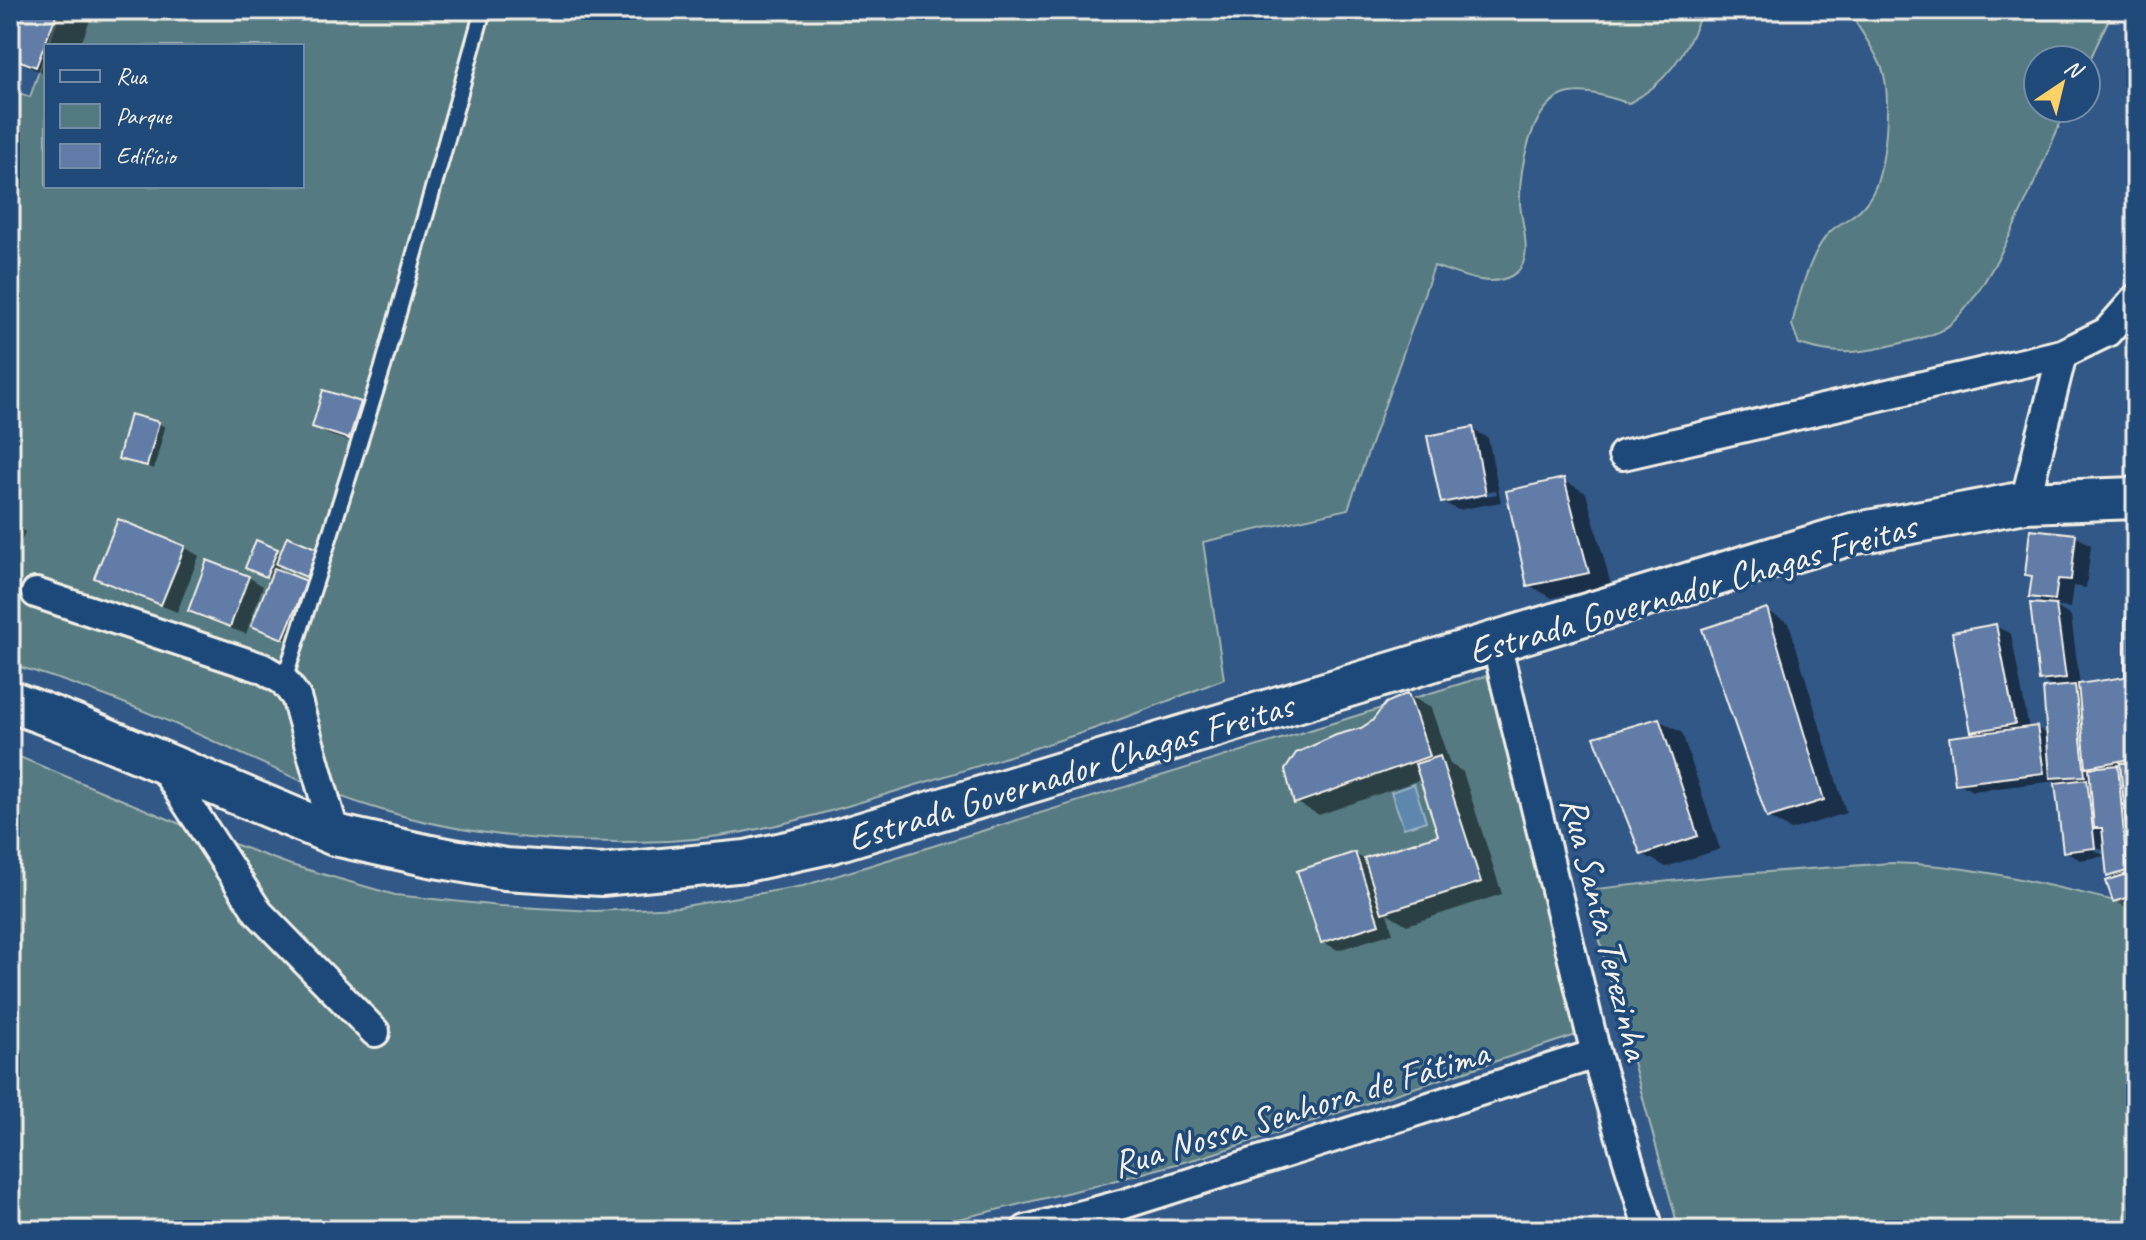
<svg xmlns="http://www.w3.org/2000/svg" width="2146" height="1240" font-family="Caveat,sans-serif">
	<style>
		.green { fill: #547a81; stroke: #a4b6b4; stroke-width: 2 }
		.water { fill: #5d87ad; stroke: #99b1c5; stroke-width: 2 }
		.shadow { fill: #0007; fill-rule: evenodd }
		.building { fill: #607ba7; stroke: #f4f1e8; stroke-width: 2 }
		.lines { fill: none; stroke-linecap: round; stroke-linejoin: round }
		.service-casing { stroke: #f4f1e8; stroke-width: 20 }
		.minor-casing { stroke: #f4f1e8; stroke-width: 34 }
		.secondary-casing { stroke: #f4f1e8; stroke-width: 46 }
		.service { stroke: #1f4a7a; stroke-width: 14 }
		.minor { stroke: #1f4a7a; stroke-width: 28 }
		.secondary { stroke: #1f4a7a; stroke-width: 40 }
		.labels { text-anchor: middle; stroke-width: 7; stroke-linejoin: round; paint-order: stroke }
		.street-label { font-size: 38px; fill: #f4f1e8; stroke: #1f4a7a }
	</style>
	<rect width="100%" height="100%" fill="#325887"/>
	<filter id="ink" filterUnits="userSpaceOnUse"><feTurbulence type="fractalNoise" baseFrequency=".0125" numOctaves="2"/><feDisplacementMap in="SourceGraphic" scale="16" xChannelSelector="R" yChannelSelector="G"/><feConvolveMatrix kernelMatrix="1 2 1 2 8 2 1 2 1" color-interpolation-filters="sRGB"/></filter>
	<g filter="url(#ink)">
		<g class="green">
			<path d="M60 10H1702C1689 50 1666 84 1629 103 1610 98 1583 87 1563 95 1530 108 1519 171 1520 203 1521 225 1537 263 1511 276 1487 289 1457 273 1434 266L1348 509 1203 542 1224 679C1180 696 1137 714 1093 729 1034 749 975 767 916 785 836 810 753 837 668 841 571 845 465 837 372 807 320 791 273 768 224 746 155 714 83 685 10 664V90L30 97 46 51V186H302V46H48Z"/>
			<path d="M1848 10H2113L2086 68V60H2038V108H2067C2043 160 1989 304 1942 330 1927 338 1906 342 1889 346 1856 354 1833 355 1799 344L1792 325C1798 299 1811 248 1832 230 1848 217 1860 215 1872 194 1886 169 1892 96 1882 68 1874 48 1859 29 1848 10Z"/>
			<path d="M1489 675 1576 1035 1206 1156 1095 1186 913 1230H10V753L185 826 291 865 395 895 500 906 595 911 679 907 803 886Z"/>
			<path d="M1891 863C1975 864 2054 887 2136 906V1230H1679L1586 890 1726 875Z"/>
		</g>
		<path class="water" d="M1414 784 1426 821 1404 828 1391 792Z"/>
		<g class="shadow">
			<path d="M10 10H94L80 46H46V75L10 57V27L14 17 10 15Z"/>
			<path d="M360 404 375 413 364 446 329 435 314 426Z"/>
			<path d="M158 423 165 427 154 469 120 458Z"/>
			<path d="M1473 430 1488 438 1501 502 1458 510 1443 502ZM1496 490 1497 494 1453 502V498Z"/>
			<path d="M1563 480 1586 493 1611 585 1552 598 1529 585Z"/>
			<path d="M10 523 25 532 10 566Z"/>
			<path d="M2075 536 2091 545 2086 588 2073 586 2070 608 2054 606 2071 616 2080 686 2127 679 2136 620V922L2130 910 2115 901 2116 880 2109 876 2106 852 2087 841 2085 844 2105 856 2080 860 2065 851 2056 781 1972 791 1957 782 1980 735 1973 731 1995 626 2011 634 2029 729 2037 728 2049 735 2056 689 2041 680 2048 606 2031 596 2034 578 2027 574Z"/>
			<path d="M184 547 199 556 177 612 112 586 97 577Z"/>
			<path d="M277 551 282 554 317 551 324 555 314 579 280 564 277 571 321 592 299 646 253 625 272 578 254 571Z"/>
			<path d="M248 577 263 586 246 634 205 619 190 610Z"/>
			<path d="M1766 610 1789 623 1846 813 1791 830 1768 817Z"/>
			<path d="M1408 695 1431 708 1450 764 1463 772 1502 894 1407 925 1387 913 1393 933 1338 950 1323 942 1355 854 1365 860 1440 836 1422 779 1319 815 1296 802 1362 729Z"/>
			<path d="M1659 720 1682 733 1720 849 1666 867 1643 854Z"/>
		</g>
		<g class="building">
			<path d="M10 10H58L36 67 10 57V22L13 13Z"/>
			<path d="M323 390 361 402 349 439 312 427Z"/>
			<path d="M130 414 159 422 147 466 118 459Z"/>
			<path d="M1473 427 1486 494 1441 503 1427 436Z"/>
			<path d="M1564 478 1589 573 1527 586 1506 491Z"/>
			<path d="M118 519 185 546 161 605 94 578Z"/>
			<path d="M2030 529 2076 534 2071 580 2058 579 2055 600 2029 597 2032 576 2025 575Z"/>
			<path d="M287 536 318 549 306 577 276 564Z"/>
			<path d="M256 540 278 549 266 577 245 568Z"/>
			<path d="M207 560 249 576 230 627 188 611Z"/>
			<path d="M274 568 307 581 283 639 251 626Z"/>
			<path d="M2030 603 2056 605 2066 678 2039 681Z"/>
			<path d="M1767 608 1824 800 1767 818 1702 629Z"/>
			<path d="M2125 618H2136V758L2086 767 2078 684 2125 677Z"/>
			<path d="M1996 624 2015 724 1971 732 1952 632Z"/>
			<path d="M2075 685 2085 776 2050 778 2043 688Z"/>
			<path d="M1408 693 1430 756 1294 804 1285 770 1296 753 1336 735 1361 728 1372 721 1386 703Z"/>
			<path d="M1659 718 1698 836 1641 855 1594 737Z"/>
			<path d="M2037 726 2044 773 1955 784 1949 737Z"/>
			<path d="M1440 756 1481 882 1382 913 1364 858 1438 835 1415 764Z"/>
			<path d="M2136 762V868L2130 870 2120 763Z"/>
			<path d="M2118 765 2127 871 2107 877 2102 828H2094L2089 768Z"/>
			<path d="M2087 779 2095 848 2063 852 2055 783Z"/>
			<path d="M1355 852 1379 924 1321 943 1297 871Z"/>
			<path d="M2136 871V928L2126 898 2113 902 2106 881Z"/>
		</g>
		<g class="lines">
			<defs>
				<path id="service" d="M284 681 383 367 483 10"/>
				<g id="minor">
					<path d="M1623 455 2062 354 2107 332 2136 299"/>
					<path d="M2025 502 2062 354"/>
					<path d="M36 593 262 668 284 681 296 697 335 835"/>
					<path d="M1496 643 1596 1054 1649 1230"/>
					<path d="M161 763 258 912 375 1032"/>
					<path d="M1026 1230 1124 1204 1596 1054"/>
				</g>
				<path id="secondary" d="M10 701 76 726 335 835 430 856 505 869 601 875 746 861 829 843 1852 534 2025 502 2136 498"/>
			</defs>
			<use href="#service" class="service-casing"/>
			<use href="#minor" class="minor-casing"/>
			<use href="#secondary" class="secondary-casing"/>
			<use href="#service" class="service"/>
			<use href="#minor" class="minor"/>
			<use href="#secondary" class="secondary"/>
		</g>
	</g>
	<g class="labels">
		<g class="street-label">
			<text transform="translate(1692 588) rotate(-16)" y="13">Estrada Governador Chagas Freitas</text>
			<text transform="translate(1070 771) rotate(-17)" y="13">Estrada Governador Chagas Freitas</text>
			<text transform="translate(1606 928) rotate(76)" y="13">Rua Santa Terezinha</text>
			<text transform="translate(1300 1108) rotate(-17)" y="13">Rua Nossa Senhora de Fátima</text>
		</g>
	</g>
	<rect width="2146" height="1240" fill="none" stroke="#1f4a7a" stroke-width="40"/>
	<rect x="20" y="20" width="2106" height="1200" fill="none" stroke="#f4f1e8" stroke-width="3" filter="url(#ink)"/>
	<rect x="44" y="44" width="260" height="144" fill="#1f4a7a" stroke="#748da6" stroke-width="2"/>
	<rect x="60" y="70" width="40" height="12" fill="#1f4a7a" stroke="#748da6" stroke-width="2"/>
	<text x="116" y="84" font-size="24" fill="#f4f1e8">Rua</text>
	<rect x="60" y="104" width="40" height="24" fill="#547a81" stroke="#748da6" stroke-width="2"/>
	<text x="116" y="124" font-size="24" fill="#f4f1e8">Parque</text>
	<rect x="60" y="144" width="40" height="24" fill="#607ba7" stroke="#748da6" stroke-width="2"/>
	<text x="116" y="164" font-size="24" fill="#f4f1e8">Edifício</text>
	<g transform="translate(2062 84) rotate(35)"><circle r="38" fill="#1f4a7a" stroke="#748da6" stroke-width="2"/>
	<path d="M0-6L14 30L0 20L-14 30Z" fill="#ffd166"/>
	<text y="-12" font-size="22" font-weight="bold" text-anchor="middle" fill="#f4f1e8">N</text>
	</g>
</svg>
